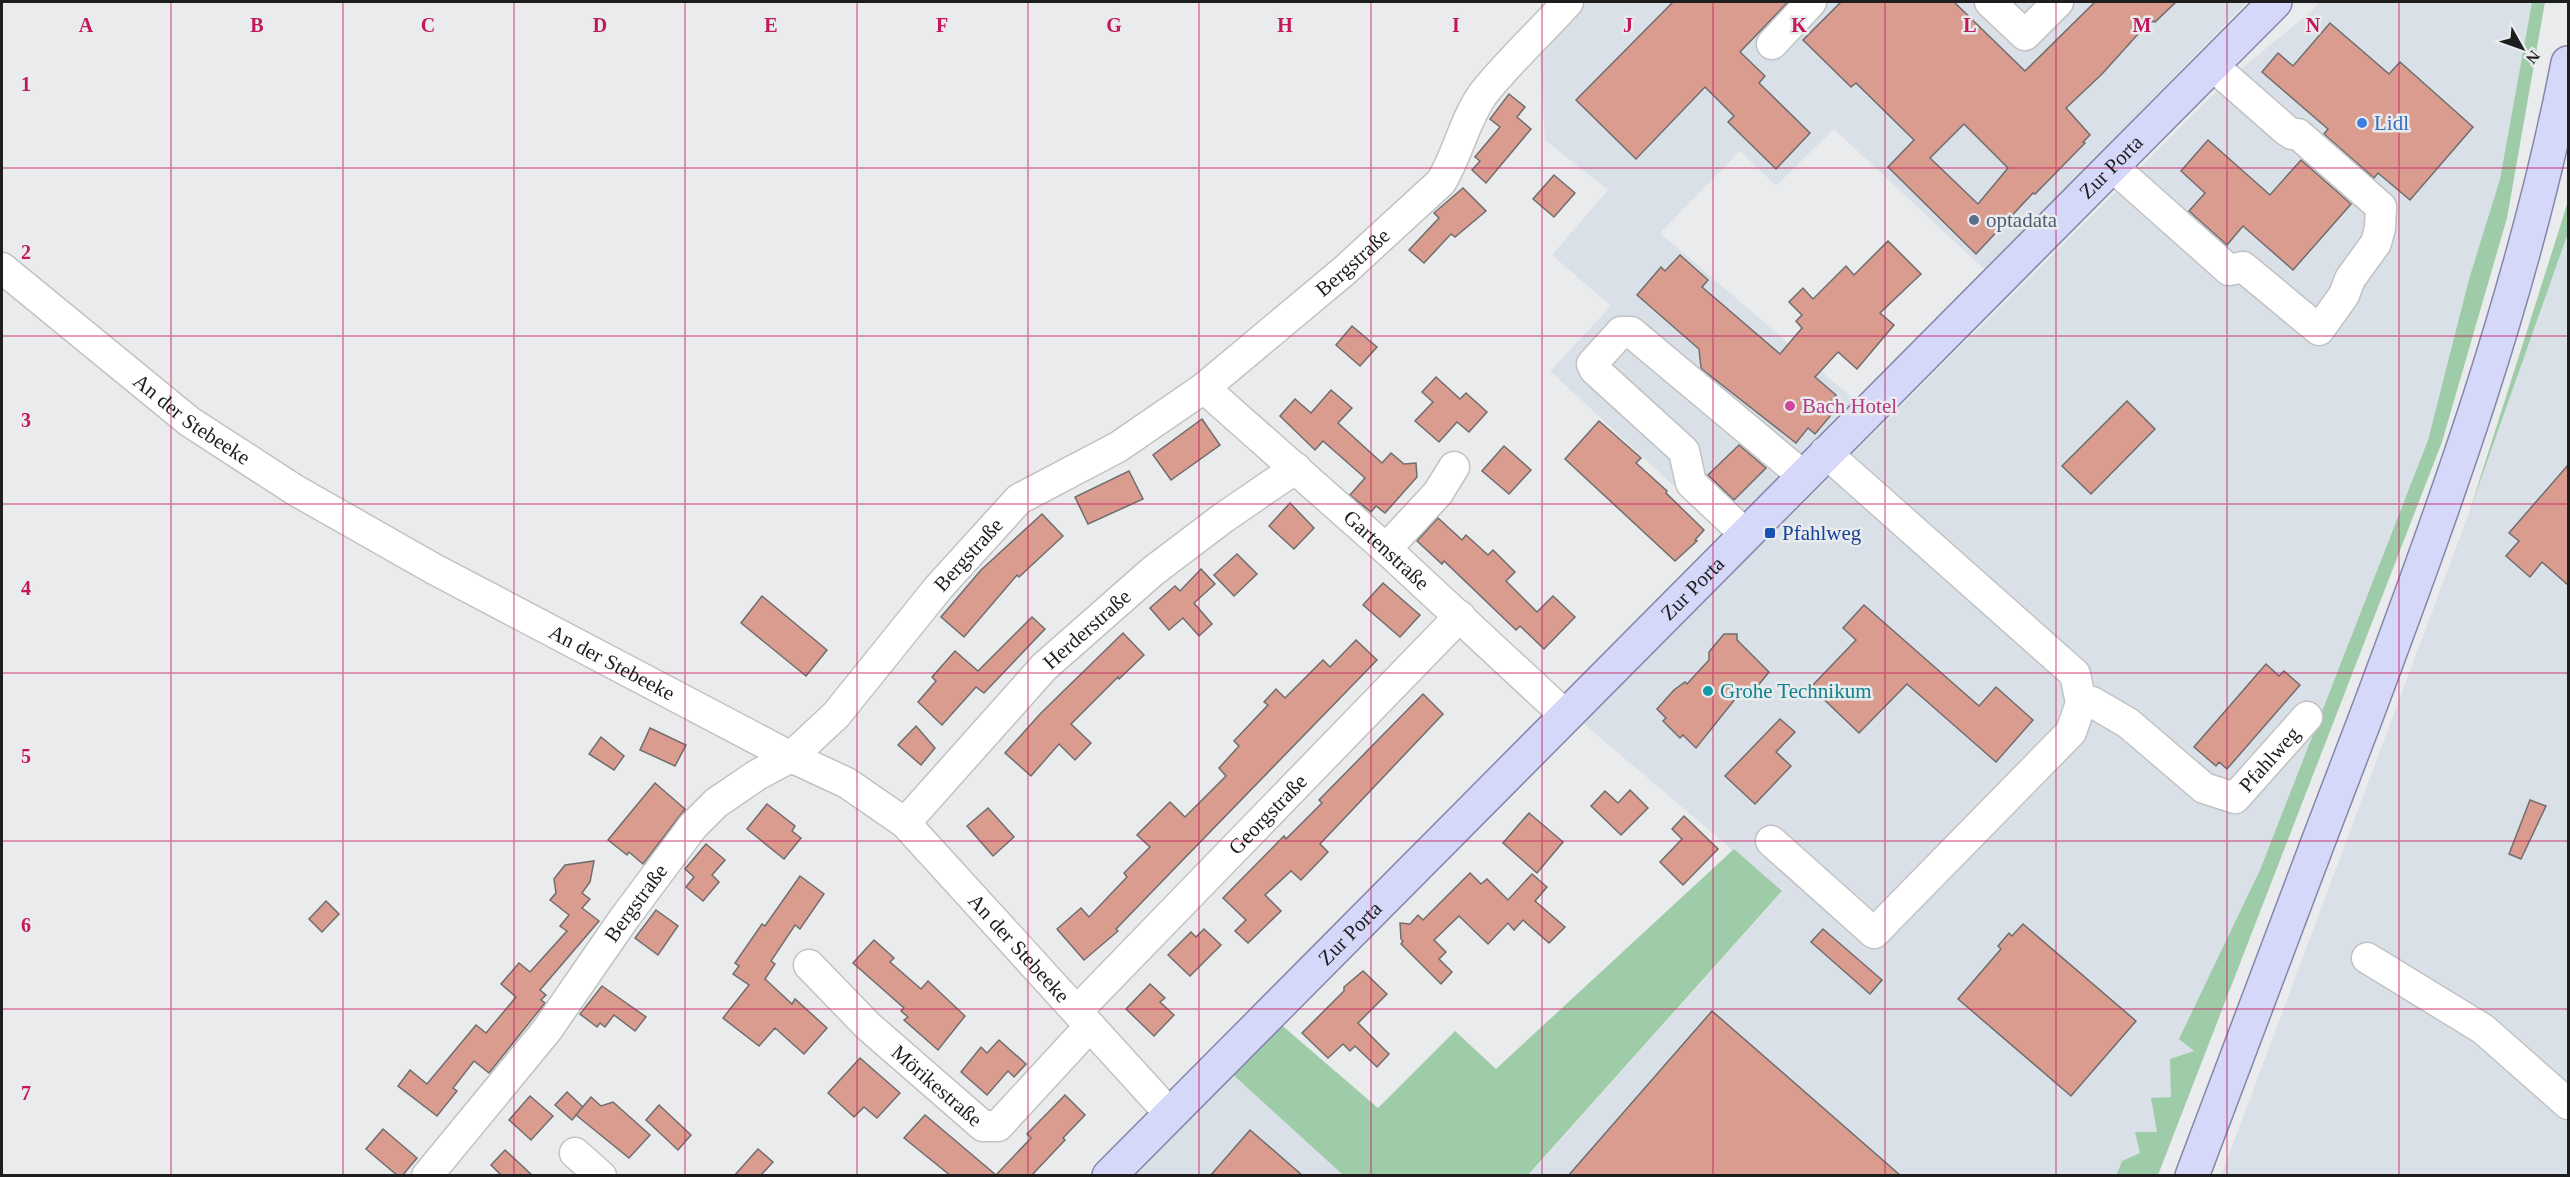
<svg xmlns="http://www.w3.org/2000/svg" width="2570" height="1177" font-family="'Times New Roman',serif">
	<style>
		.built { fill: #dae0e7 }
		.green { fill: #9ecca8 }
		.building { fill: #db9c90; stroke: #6f6d6d; stroke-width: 1.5; fill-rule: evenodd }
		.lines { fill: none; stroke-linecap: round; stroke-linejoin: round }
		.minor-casing { stroke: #c1c2c3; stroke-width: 33 }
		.major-casing { stroke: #8486aa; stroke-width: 36 }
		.minor { stroke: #fff; stroke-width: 30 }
		.major { stroke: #d6d8f9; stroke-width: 33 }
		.grid { fill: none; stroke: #c2185b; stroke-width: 1.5; stroke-opacity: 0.55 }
		.shop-dot { fill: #3f7fe0; stroke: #eaebec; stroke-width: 2 }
		.service-dot { fill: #5c6f8a; stroke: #eaebec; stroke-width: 2 }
		.hotel-dot { fill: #d1479c; stroke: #eaebec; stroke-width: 2 }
		.transit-dot { fill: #1a4fb4; stroke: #eaebec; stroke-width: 2 }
		.culture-dot { fill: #0f9aa8; stroke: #eaebec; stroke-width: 2 }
		.labels { text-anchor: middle; stroke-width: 5; stroke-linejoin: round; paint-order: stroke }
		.shop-label { font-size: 21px; fill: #366cbe; stroke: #eaebec; text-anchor: start }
		.street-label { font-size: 21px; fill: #1e1e1e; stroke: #eaebec }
		.service-label { font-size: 21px; fill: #4e5e75; stroke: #eaebec; text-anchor: start }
		.hotel-label { font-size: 21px; fill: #b23c85; stroke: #eaebec; text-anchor: start }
		.transit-label { font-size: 21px; fill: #164399; stroke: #eaebec; text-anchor: start }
		.culture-label { font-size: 21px; fill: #0d838f; stroke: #eaebec; text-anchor: start }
		.grid-label { font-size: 20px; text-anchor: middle; font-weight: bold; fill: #c2185b; stroke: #eaebec; stroke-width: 5; stroke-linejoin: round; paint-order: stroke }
	</style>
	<rect width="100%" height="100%" fill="#eaebec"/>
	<g class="built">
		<path d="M1555 2H2247L1986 271 1834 129 1776 186 1740 151 1660 233 1857 402 1727 535 1550 371 1611 306 1552 255 1608 190 1545 140 1538 21Z"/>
		<path d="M2319 2H2532L2500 179 2469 279 2428 439 2260 870 2180 1039 2194 1051 2171 1098 2158 1132 2140 1153 2122 1161 2116 1176H1528L1782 892 1583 723 2230 78 2313 10Z"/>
		<path d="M2568 233V1175L2221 1176 2469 513Z"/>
		<path d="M1229 1071 1343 1175 1129 1176Z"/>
	</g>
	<g class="green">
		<path d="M2532 2H2545L2507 218 2442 442 2158 1175 2116 1176 2122 1161 2140 1153 2135 1132H2157L2151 1098 2171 1097 2170 1059 2194 1051 2179 1039 2260 870 2428 440 2469 279 2500 179Z"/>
		<path d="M2568 201V233L2469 513 2559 230Z"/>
		<path d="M1734 849 1782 891 1528 1175H1343L1229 1071 1278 1022 1378 1108 1455 1031 1496 1069Z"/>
	</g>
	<g class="building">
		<path d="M1673 2H1788L1740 52 1765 76 1759 83 1810 133 1776 169 1728 122 1734 116 1705 87 1636 159 1576 100Z"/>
		<path d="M1841 2H1954L2025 71 2095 2H2176L2155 22 2153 21 2139 33 2102 74 2066 108 2090 135 2083 142 2085 143 2035 194 2033 193 1976 254 1888 167 1914 140 1856 83 1851 87 1803 40ZM1964 124 2008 168 1978 204 1930 158Z"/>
		<path d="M2330 23 2389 74 2400 62 2473 127 2410 200 2378 173 2374 178 2324 134 2328 129 2262 72 2278 53 2293 66Z"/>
		<path d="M1509 94 1525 107 1517 117 1531 129 1486 183 1472 170 1480 161 1475 157 1500 127 1490 119Z"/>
		<path d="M2208 140 2270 195 2301 160 2351 204 2293 270 2243 226 2227 245 2189 211 2205 193 2181 171Z"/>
		<path d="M1554 175 1575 193 1554 217 1533 199Z"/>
		<path d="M1463 188 1486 211 1455 237 1451 234 1424 263 1409 250 1439 218 1434 213Z"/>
		<path d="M1888 241 1921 274 1880 313 1894 325 1857 369 1838 352 1815 377 1836 395 1824 410 1831 415 1815 434 1808 428 1796 443 1703 370 1701 368 1699 349 1637 295 1661 267 1665 271 1680 255 1708 280 1702 287 1780 354 1802 328 1796 321 1802 315 1789 302 1803 288 1813 299 1846 266 1854 275Z"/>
		<path d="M1352 326 1377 347 1360 366 1336 345Z"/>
		<path d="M1436 377 1460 399 1466 393 1487 412 1469 432 1457 422 1439 442 1415 421 1433 402 1422 392Z"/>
		<path d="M1331 390 1352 408 1338 423 1382 463 1391 453 1404 464 1416 463 1417 477 1385 513 1376 506 1371 512 1350 495 1365 478 1323 441 1315 450 1280 416 1295 399 1311 413Z"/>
		<path d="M2127 401 2155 429 2091 494 2062 466Z"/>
		<path d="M1202 419 1220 445 1171 480 1153 455Z"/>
		<path d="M1599 421 1641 458 1636 463 1667 491 1666 493 1704 530 1695 540 1697 541 1675 561 1565 459Z"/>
		<path d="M1739 445 1766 468 1734 500 1708 475Z"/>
		<path d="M1504 446 1531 470 1509 494 1482 471Z"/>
		<path d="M2568 465V585L2542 562 2530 577 2506 556 2519 541 2509 533Z"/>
		<path d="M1129 471 1143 499 1088 524 1075 497Z"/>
		<path d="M1290 503 1314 528 1294 549 1269 526Z"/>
		<path d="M1042 514 1063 536 1019 577 1017 575 964 637 941 617 981 570Z"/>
		<path d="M1438 518 1462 540 1466 535 1488 555 1493 550 1515 572 1506 581 1537 612 1553 596 1575 617 1544 649 1520 626 1516 630 1444 561 1442 564 1417 541Z"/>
		<path d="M1237 554 1257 574 1234 596 1214 575Z"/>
		<path d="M1201 569 1215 584 1194 603 1212 624 1199 636 1183 618 1169 630 1150 608 1175 586 1180 591Z"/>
		<path d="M1383 583 1420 615 1400 637 1363 605Z"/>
		<path d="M762 596 827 650 806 676 741 623Z"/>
		<path d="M1864 605 1979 706 1996 687 2033 720 1996 762 1907 684 1859 733 1811 687 1856 640 1843 628Z"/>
		<path d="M1032 617 1045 629 984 693 976 687 942 725 918 702 936 681 932 677 955 651 978 671Z"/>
		<path d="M1123 633 1144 655 1119 679 1118 677 1071 724 1091 743 1075 760 1059 744 1031 776 1005 753 1041 713Z"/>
		<path d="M1724 634H1737V640L1769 672 1752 693H1740L1696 748 1683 735 1680 738 1663 721 1666 718 1657 709 1674 690 1685 682 1687 684 1709 660V652Z"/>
		<path d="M1356 640 1377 660 1175 868 1116 929 1118 931 1084 960 1057 929 1081 908 1089 917 1127 877 1124 873 1150 847 1137 835 1170 802 1185 817 1226 776 1219 768 1239 746 1234 741 1268 705 1264 702 1276 689 1285 698 1323 660 1330 667Z"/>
		<path d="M2266 664 2279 676 2284 671 2300 685 2227 769 2219 762 2216 766 2194 747Z"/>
		<path d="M1423 694 1443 714 1320 844 1328 852 1301 880 1291 871 1265 895 1281 911 1248 943 1235 931 1246 920 1223 898 1284 836 1286 839 1322 803 1319 800Z"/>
		<path d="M1780 719 1795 732 1776 752 1791 766 1755 804 1725 776Z"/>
		<path d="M916 726 935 748 921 765 898 745Z"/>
		<path d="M650 728 686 745 675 766 640 750Z"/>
		<path d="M601 737 624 756 614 770 589 754Z"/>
		<path d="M655 783 685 809 643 864 629 852 627 855 608 840Z"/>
		<path d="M1630 790 1648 808 1621 835 1591 806 1605 791 1618 803Z"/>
		<path d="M2530 800 2546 806 2521 859 2509 854Z"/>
		<path d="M767 804 795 826 792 831 801 838 784 859 747 829Z"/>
		<path d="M988 808 1014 837 993 856 967 826Z"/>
		<path d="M1529 813 1563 842 1537 873 1503 843Z"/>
		<path d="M1684 816 1718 849 1683 885 1660 862 1682 839 1672 829Z"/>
		<path d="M706 844 725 860 712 875 719 882 703 901 686 887 694 877 685 869Z"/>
		<path d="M594 861 590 882 582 893 590 899 582 908 599 921 540 990 546 995 541 1000 545 1003 489 1073 474 1061 453 1088 457 1091 437 1116 398 1086 410 1070 427 1084 476 1025 486 1033 516 997 501 984 519 963 530 972 567 931 560 926 569 915 550 900 556 893 554 879 565 865Z"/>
		<path d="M1470 873 1481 884 1487 879 1508 900 1532 874 1547 887 1535 901 1565 927 1549 943 1523 920 1514 930 1508 923 1488 944 1459 916 1434 940 1446 952 1439 959 1452 972 1441 984 1401 944 1403 941 1401 939 1400 923 1410 924 1418 915 1423 920Z"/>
		<path d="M800 876 824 894 800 929 795 925 771 961 775 964 765 979 792 1004 795 999 827 1028 804 1054 775 1028 759 1046 723 1018 749 985 733 974 739 966 735 963 762 924 765 926Z"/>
		<path d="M326 901 339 914 322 932 309 919Z"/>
		<path d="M656 910 678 926 658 955 635 938Z"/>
		<path d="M2023 924 2136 1021 2071 1096 1958 999 2001 949 1998 946 2009 933 2012 936Z"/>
		<path d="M1204 929 1221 945 1190 976 1168 955 1191 932 1196 937Z"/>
		<path d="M1823 929 1882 980 1870 994 1811 942Z"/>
		<path d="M874 940 894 958 890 962 921 989 928 981 965 1016 938 1050 904 1020 908 1017 901 1011 904 1008 853 963Z"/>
		<path d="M1363 971 1387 994 1358 1023 1389 1054 1377 1067 1355 1046 1350 1051 1343 1044 1328 1058 1302 1033 1344 991V987Z"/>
		<path d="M1150 984 1165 998 1160 1002 1174 1015 1154 1036 1126 1009Z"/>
		<path d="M602 986 646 1017 635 1031 614 1015 605 1027 600 1023 597 1027 580 1014Z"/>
		<path d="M1712 1011 1901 1176H1568Z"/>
		<path d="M999 1040 1026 1064 1014 1077 1008 1071 987 1095 961 1072 981 1047 987 1053Z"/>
		<path d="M860 1058 900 1093 877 1118 864 1107 854 1117 828 1093Z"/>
		<path d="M567 1092 583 1107 572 1120 555 1105Z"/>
		<path d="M1065 1095 1085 1115 1063 1138 1065 1140 1031 1176H951L904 1138 925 1115 996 1175 1031 1138 1027 1134Z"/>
		<path d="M530 1096 553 1116 531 1140 509 1120Z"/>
		<path d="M591 1097 601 1106 613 1102 650 1135 629 1158 576 1115Z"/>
		<path d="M659 1105 691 1135 678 1150 646 1120Z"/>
		<path d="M383 1129 417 1158 402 1176H398L366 1149Z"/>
		<path d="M1250 1130 1303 1176H1210Z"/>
		<path d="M758 1149 773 1162 760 1176H734Z"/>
		<path d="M505 1150 533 1176H502L491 1165Z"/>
	</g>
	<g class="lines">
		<defs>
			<g id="minor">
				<path d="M1990 2 2025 35 2058 2"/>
				<path d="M1772 44 1811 2"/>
				<path d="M2112 166 2229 270 2243 267 2319 330 2344 295 2350 279 2376 243 2380 228 2381 207 2298 134H2292L2286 130 2212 65"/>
				<path id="s1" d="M2 268 190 422 295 490 434 569 791 757 847 783 905 823 1170 1114"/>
				<path id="s2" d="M1204 388 1386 549 1566 716"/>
				<path d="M1745 534 1691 483 1684 451 1595 370 1592 364 1621 332H1631L1802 475"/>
				<path d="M1386 549 1438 493 1454 467"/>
				<path id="s3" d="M2081 703 2092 702 2128 723 2204 788 2235 798 2307 717"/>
				<path id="s4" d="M905 823 1044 667 1153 571 1223 518 1296 468"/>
				<path d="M1771 841 1874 933 2071 732 2081 703 2075 674 1825 452"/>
				<path d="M2367 958 2483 1029 2568 1104"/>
				<path id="s5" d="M809 965 868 1026 983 1126H998L1090 1026"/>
				<path id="s6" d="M1077 1011 1460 616"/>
				<path d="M575 1153 601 1176"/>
				<path id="s7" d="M427 1176 547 1030 623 920 693 826 716 803 757 775 791 757 836 715 939 587 1019 499 1118 447 1204 388 1344 271 1441 182C1458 154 1464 121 1483 94 1508 62 1541 32 1568 2"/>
			</g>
			<g id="major">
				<path id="s8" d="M1109 1176 2275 2"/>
				<path d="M2192 1176C2249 1024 2306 873 2364 722 2445 507 2524 290 2568 63"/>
			</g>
		</defs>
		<use href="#minor" class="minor-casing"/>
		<use href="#major" class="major-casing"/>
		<use href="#minor" class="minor"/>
		<use href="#major" class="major"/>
	</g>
	<path class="grid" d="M171 2V1176M343 2V1176M514 2V1176M685 2V1176M857 2V1176M1028 2V1176M1199 2V1176M1371 2V1176M1542 2V1176M1713 2V1176M1885 2V1176M2056 2V1176M2227 2V1176M2399 2V1176M2 168H2568M2 336H2568M2 504H2568M2 673H2568M2 841H2568M2 1009H2568"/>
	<circle class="shop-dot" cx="2362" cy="123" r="6"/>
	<circle class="service-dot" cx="1974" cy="220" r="6"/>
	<circle class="hotel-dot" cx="1790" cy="406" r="6"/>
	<rect class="transit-dot" x="1764" y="527" width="12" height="12" rx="3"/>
	<circle class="culture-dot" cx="1708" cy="691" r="6"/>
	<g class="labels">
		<g class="shop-label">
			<text x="2374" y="130">Lidl</text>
		</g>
		<g class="street-label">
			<text dy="7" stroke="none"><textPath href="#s8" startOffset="1422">Zur Porta</textPath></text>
			<text dy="7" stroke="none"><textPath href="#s7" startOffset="1316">Bergstraße</textPath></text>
			<text dy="7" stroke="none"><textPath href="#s1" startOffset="243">An der Stebeeke</textPath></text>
			<text dy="7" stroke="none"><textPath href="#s2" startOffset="244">Gartenstraße</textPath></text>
			<text dy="7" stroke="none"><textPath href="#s7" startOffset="830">Bergstraße</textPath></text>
			<text dy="7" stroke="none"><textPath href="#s8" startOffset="828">Zur Porta</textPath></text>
			<text dy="7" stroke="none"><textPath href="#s4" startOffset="266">Herderstraße</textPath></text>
			<text dy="7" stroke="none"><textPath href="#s1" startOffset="729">An der Stebeeke</textPath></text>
			<text dy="7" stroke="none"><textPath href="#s3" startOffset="237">Pfahlweg</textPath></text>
			<text dy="7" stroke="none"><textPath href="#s6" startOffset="274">Georgstraße</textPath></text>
			<text dy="7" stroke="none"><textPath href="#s7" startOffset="344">Bergstraße</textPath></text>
			<text dy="7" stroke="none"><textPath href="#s8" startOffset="342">Zur Porta</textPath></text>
			<text dy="7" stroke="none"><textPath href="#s1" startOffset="1233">An der Stebeeke</textPath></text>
			<text dy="7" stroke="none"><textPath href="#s5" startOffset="176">Mörikestraße</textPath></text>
		</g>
		<g class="service-label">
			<text x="1986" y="227">optadata</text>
		</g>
		<g class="hotel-label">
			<text x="1802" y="413">Bach Hotel</text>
		</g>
		<g class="transit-label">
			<text x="1782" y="540">Pfahlweg</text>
		</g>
		<g class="culture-label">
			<text x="1720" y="698">Grohe Technikum</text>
		</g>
	</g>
	<g class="grid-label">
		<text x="86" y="32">A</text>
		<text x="257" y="32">B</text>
		<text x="428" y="32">C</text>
		<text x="600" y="32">D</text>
		<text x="771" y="32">E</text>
		<text x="942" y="32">F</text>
		<text x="1114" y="32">G</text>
		<text x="1285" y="32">H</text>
		<text x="1456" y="32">I</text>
		<text x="1628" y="32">J</text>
		<text x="1799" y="32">K</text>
		<text x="1970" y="32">L</text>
		<text x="2142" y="32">M</text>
		<text x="2313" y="32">N</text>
		<text x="26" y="91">1</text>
		<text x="26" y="259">2</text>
		<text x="26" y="427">3</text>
		<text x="26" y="595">4</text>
		<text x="26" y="763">5</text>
		<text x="26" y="932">6</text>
		<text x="26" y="1100">7</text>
	</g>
	<rect width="2570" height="1177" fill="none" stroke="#1e1e1e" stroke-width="6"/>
	<g transform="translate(2522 48) rotate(130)" stroke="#eaebec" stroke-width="4.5" paint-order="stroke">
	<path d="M0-4.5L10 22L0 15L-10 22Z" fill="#1e1e1e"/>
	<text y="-9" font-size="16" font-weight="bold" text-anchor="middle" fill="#1e1e1e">N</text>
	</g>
</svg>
